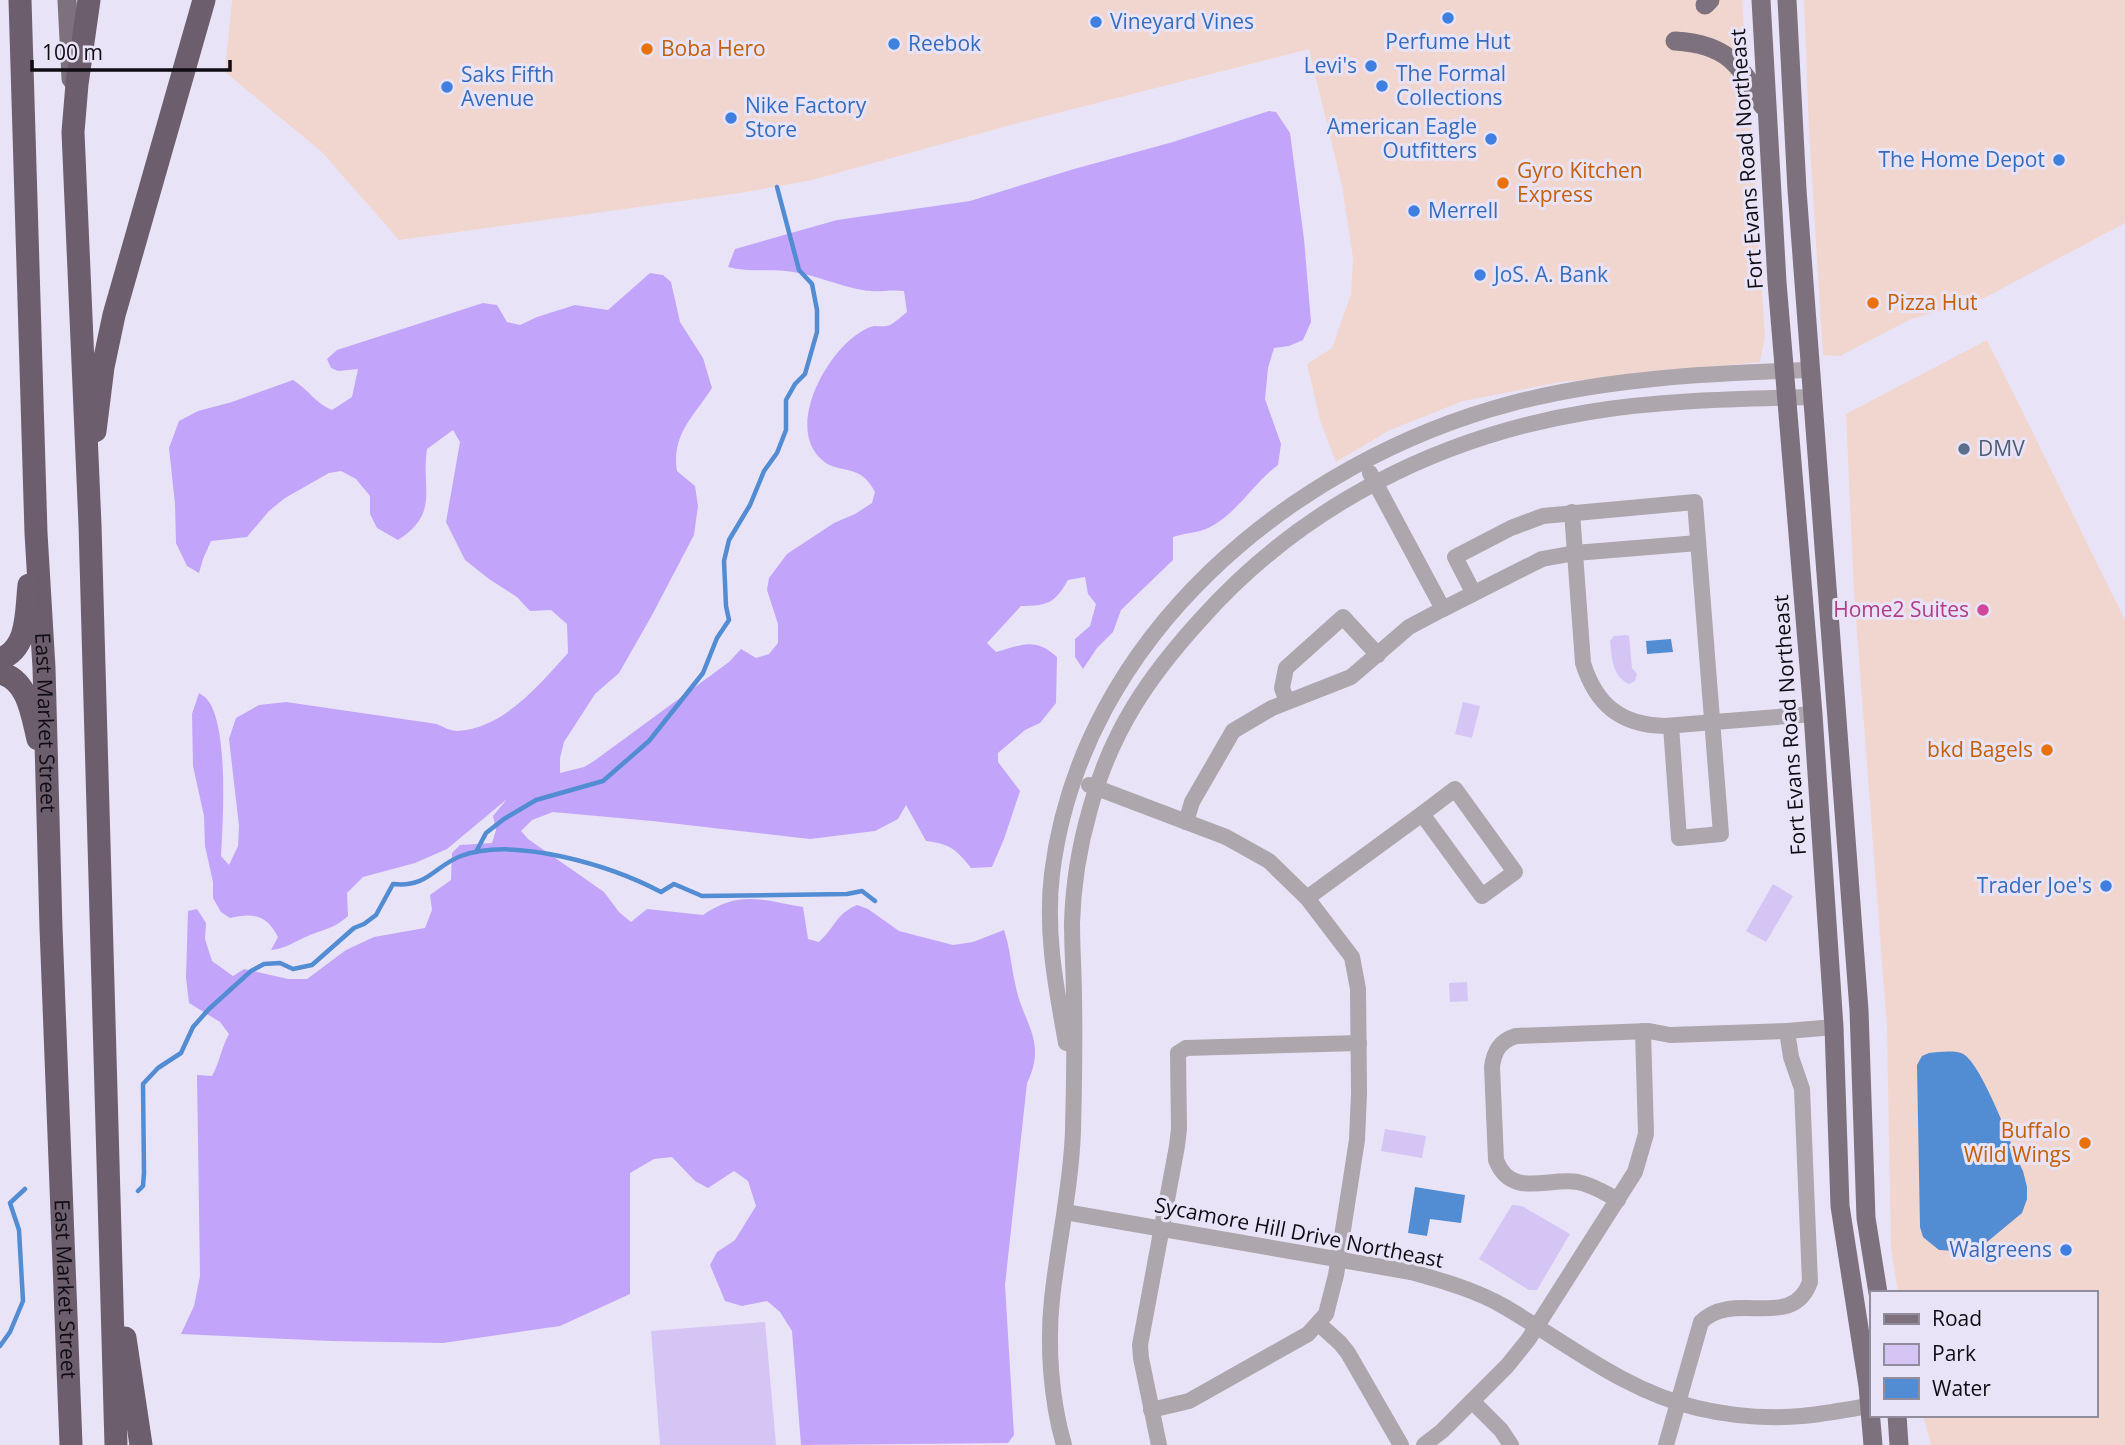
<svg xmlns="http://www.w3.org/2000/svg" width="2125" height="1445" font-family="'Open Sans',sans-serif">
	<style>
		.commercial { fill: #f0d6cf }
		.green { fill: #d4c5f5 }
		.forest { fill: #c2a5fb }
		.water { fill: #528cd3 }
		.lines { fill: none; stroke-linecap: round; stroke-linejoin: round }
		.stream { stroke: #528cd3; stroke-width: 4.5 }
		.minor { stroke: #ada6ad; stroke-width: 16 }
		.major { stroke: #7d717d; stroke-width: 19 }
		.highway { stroke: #6c5e6c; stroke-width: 23 }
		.shop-dot { fill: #3f7fe0; stroke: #e9e3f7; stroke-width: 2.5 }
		.food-dot { fill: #e8710a; stroke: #e9e3f7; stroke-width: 2.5 }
		.service-dot { fill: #5c6f8a; stroke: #e9e3f7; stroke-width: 2.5 }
		.hotel-dot { fill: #d1479c; stroke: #e9e3f7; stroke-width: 2.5 }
		.labels { text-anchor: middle; stroke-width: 6; stroke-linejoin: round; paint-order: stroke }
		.shop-label { font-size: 21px; fill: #366cbe; stroke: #e9e3f7; text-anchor: start }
		.food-label { font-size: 21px; fill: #c56008; stroke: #e9e3f7; text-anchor: start }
		.street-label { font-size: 21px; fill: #0f0c13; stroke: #e9e3f7 }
		.service-label { font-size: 21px; fill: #4e5e75; stroke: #e9e3f7; text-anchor: start }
		.hotel-label { font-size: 21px; fill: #b23c85; stroke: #e9e3f7; text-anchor: end }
	</style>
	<rect width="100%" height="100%" fill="#e9e3f7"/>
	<g class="commercial">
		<path d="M232 0H1742L1765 336 1760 362 1560 382 1463 401 1390 430 1336 462 1320 420 1307 364 1332 348 1351 294 1353 258 1342 186 1309 49 1018 123 812 180 740 193 399 240 322 152 225 72Z"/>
		<path d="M1804 0H2125V223L1984 298 1911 319 1840 356 1823 355 1809 130Z"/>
		<path d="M1987 340 2125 620V1445H1931L1923 1415H2095V1293H1898L1891 1247 1887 1028 1854 593 1846 414Z"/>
	</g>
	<g class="green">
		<path d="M1626 635 1629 636 1632 668 1637 674 1635 681 1629 684C1612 676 1612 658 1610 641L1614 636Z"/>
		<path d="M1463 702 1480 706 1472 738 1455 734Z"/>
		<path d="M1773 884 1793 896 1766 942 1746 931Z"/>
		<path d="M1467 982 1468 1001 1450 1002 1449 983Z"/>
		<path d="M1385 1129 1426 1136 1422 1158 1381 1151Z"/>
		<path d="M1512 1205 1522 1206 1570 1234 1537 1290H1529L1479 1259Z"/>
		<path d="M765 1322 776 1445H660L651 1331Z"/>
	</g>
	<path class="forest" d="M1269 111 1276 112 1290 133 1304 239 1311 322 1303 340 1289 346 1274 348 1268 368 1265 399 1281 444 1278 465C1252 484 1237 515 1206 529 1196 533 1184 533 1173 537V560L1121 610 1113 632 1097 648 1083 669 1075 657V639L1090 626 1096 604 1088 594 1085 577 1068 580C1055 603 1048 606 1021 606L987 643 996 652C1022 645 1035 637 1057 657L1056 703 1040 723 1025 730 998 753V762L1020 791 1004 839 992 867 971 868C956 849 950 844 926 841L906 805 898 819 875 831 810 839 652 821 553 812 532 820 521 831 528 839 604 892 619 912 631 922 647 909 703 915C739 890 762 900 803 907L808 939 819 942C836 926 836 914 857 905L868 909 899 931 953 945 973 942 1004 930C1010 948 1011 965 1015 983 1022 1023 1048 1040 1027 1083L1005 1285 1014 1435 1008 1443 801 1445 792 1331 780 1312 767 1301 742 1306 725 1301 710 1265 717 1252 735 1240 756 1206 748 1181 734 1171 708 1188 695 1181 672 1157 654 1159 630 1173V1294L560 1326 443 1343 331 1341 181 1334 194 1306 200 1276 197 1075 212 1076C220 1062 221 1048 229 1034L220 1022 189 1003 186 978 188 911 197 909 206 923 205 939 212 961 233 976 244 969 288 979H307L346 950 374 937 425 928 432 910 430 895 451 880 452 853 460 845 492 843 496 830 493 816 507 799 447 849 415 863 363 877 347 893 348 916C332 930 326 928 308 936 295 941 286 949 271 950L278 937C266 914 253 913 230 918L221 912 213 898V882L205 846 204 816 193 766 192 714 199 693C202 695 205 697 207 699 229 726 223 821 221 856L229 865 238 846 239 826 229 739 236 718 259 705 286 702 437 724C443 727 451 731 457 731 504 728 538 686 568 653L567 624 551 610 530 611 517 597 489 579 465 560 446 522 460 442 453 430 427 449C421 490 440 513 398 540L377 528 370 514V496L356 479 341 471 329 473 285 498 269 511 247 537 211 541 203 559 199 573 187 566 176 543 175 504 169 448 179 421 198 411 232 402 293 380C308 389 316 404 332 410L352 397 358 369 338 371 331 368 327 359 337 350 483 303 497 305 507 322 520 325 537 317 575 305 608 310 650 273 663 275 671 282 680 322 703 358 712 388C694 416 671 435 677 471L695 486 698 506 694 535 651 617 619 673 595 694 564 742 560 758V773L584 767 594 761 729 662 741 649 756 658 769 654 778 643V624L767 590 769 578 787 554 834 523 855 514 872 503 875 492C859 460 837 477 819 457 789 425 823 362 851 339 857 334 867 327 874 326 880 326 885 327 890 325 896 322 902 316 907 312L904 291C890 289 877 293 862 290 839 286 816 275 793 272 771 268 750 273 728 267L735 249 837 220 970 201 1074 169 1173 142Z"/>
	<g class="water">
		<path d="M1671 639 1673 652 1647 654 1646 641Z"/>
		<path d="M1929 1053C1938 1052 1952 1050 1961 1053 1980 1058 2013 1150 2023 1171L2027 1187V1199L2022 1213 1981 1247 1956 1251 1939 1250 1923 1237 1920 1227 1917 1065 1922 1056Z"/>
		<path d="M1415 1187 1465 1195 1461 1223 1430 1219 1427 1236 1408 1233Z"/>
	</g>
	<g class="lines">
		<g class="stream">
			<path d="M476 852 486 833 504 819 536 800 603 781 649 741 703 673 717 638 729 620 726 606 724 561 729 540 750 505 764 471 777 453 786 430V400L795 384 805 374 817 332V310L812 284 799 270 777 187"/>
			<path d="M138 1191 143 1186 144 1173 143 1084 158 1068 181 1053 193 1027 209 1009 251 971 264 964 280 963 293 969 312 965 354 928 364 924 376 915 393 884C428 888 434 866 461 856 515 836 612 866 661 892L674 884 702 896 847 894 862 891 875 901"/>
			<path d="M0 1346 10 1332 23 1301 19 1230 10 1203 25 1189"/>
		</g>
		<g class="minor">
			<path d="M1370 473 1443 609 1542 559 1575 553 1698 543"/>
			<path d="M1572 512 1583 663C1596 705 1621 725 1665 726L1813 714"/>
			<path d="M1473 592 1455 557 1511 528 1543 516 1695 502 1721 834 1679 838 1671 726"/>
			<path d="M1287 702 1282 688 1286 668 1343 617 1378 655"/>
			<path d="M1089 785 1226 837 1269 861 1307 898 1352 957 1358 989 1359 1093 1357 1140 1336 1275 1326 1314 1308 1334 1189 1401 1151 1410"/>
			<path d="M1455 789 1515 872 1482 896 1422 814Z"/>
			<path d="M1186 822 1192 802 1233 731 1272 708 1351 677 1409 627 1443 609"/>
			<path d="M1307 898 1422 814"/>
			<path d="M1066 1043C1056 987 1045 932 1052 874 1081 637 1292 461 1513 403 1609 378 1712 373 1810 370"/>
			<path d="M1618 1200C1605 1193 1593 1185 1578 1182 1548 1177 1511 1199 1496 1160L1492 1067C1494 1051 1500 1041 1516 1036L1649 1031 1670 1035 1787 1031 1834 1027"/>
			<path d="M1065 1212 1411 1272C1443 1281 1476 1290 1505 1307 1568 1344 1625 1391 1697 1408 1731 1416 1767 1419 1802 1416 1825 1414 1848 1409 1870 1406"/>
			<path d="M1319 1324 1340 1343 1348 1353 1401 1445"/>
			<path d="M1472 1401 1501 1430 1511 1445"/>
			<path d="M1064 1445C1051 1400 1047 1346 1052 1299 1058 1243 1071 1188 1073 1131 1074 1088 1075 1043 1074 1000 1074 974 1072 949 1072 923 1073 886 1080 844 1090 809 1111 731 1149 676 1202 618 1303 505 1441 436 1589 412 1662 400 1739 399 1812 397"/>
			<path d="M1159 1445 1141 1358 1140 1345 1177 1146 1179 1129 1178 1053 1186 1048 1359 1043"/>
			<path d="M1424 1445 1442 1431 1507 1366 1528 1340 1635 1172 1646 1134 1643 1031"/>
			<path d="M1666 1445 1701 1322C1734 1289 1792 1332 1810 1282L1802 1089 1791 1057 1787 1031"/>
		</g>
		<g class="major">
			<path d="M67 0 71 79"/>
			<path d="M1761 0 1777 282 1813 714 1834 1027 1840 1206 1868 1386 1873 1445"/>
			<path d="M1787 0 1797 190 1859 1010 1866 1218 1878 1293"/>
			<path d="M1705 5 1710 0"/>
			<path d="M1675 41C1726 44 1740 63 1763 106"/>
			<path d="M1897 1415 1899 1445"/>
		</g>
		<g class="highway">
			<path id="s1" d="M20 0 36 533 44 668 51 928 71 1445"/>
			<path d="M89 0 77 84 73 132 90 525 116 1445"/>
			<path d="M95 431 103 367 114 315 204 0"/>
			<path d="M0 659C29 649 26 611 29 585"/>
			<path d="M0 673C28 679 32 715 38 739"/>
			<path d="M125 1338 141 1445"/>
		</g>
	</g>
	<g class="shop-dot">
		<circle cx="1448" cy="18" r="7"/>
		<circle cx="1096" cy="22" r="7"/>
		<circle cx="894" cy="44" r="7"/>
		<circle cx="1371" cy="66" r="7"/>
		<circle cx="1382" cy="86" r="7"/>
		<circle cx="447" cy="87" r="7"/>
		<circle cx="731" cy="118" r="7"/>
		<circle cx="1491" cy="139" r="7"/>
		<circle cx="2059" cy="160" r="7"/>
		<circle cx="1414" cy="211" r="7"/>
		<circle cx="1480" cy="275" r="7"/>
		<circle cx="2106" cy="886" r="7"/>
		<circle cx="2066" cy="1250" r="7"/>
	</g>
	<g class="food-dot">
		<circle cx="647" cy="49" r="7"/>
		<circle cx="1503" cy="183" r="7"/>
		<circle cx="1873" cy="303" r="7"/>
		<circle cx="2047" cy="750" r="7"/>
		<circle cx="2085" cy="1143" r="7"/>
	</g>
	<circle class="service-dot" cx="1964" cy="449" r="7"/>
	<circle class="hotel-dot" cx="1983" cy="610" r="7"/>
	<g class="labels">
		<g class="shop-label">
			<text x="1110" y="29">Vineyard Vines</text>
			<text x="1448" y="49" text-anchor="middle">Perfume Hut</text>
			<text x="908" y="51">Reebok</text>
			<text x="1357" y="73" text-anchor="end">Levi's</text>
			<text x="1396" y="81">The Formal<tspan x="1396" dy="24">Collections</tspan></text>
			<text x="461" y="82">Saks Fifth<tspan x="461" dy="24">Avenue</tspan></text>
			<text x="745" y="113">Nike Factory<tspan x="745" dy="24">Store</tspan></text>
			<text x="1477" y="134" text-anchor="end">American Eagle<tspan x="1477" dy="24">Outfitters</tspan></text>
			<text x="2045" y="167" text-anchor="end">The Home Depot</text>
			<text x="1428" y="218">Merrell</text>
			<text x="1494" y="282">JoS. A. Bank</text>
			<text x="2092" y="893" text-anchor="end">Trader Joe's</text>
			<text x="2052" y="1257" text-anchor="end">Walgreens</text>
		</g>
		<g class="food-label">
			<text x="661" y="56">Boba Hero</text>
			<text x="1517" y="178">Gyro Kitchen<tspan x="1517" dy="24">Express</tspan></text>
			<text x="1887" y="310">Pizza Hut</text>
			<text x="2033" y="757" text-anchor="end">bkd Bagels</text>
			<text x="2071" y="1138" text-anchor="end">Buffalo<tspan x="2071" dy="24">Wild Wings</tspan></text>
		</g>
		<g class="street-label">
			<text transform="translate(1747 159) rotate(-94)" y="7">Fort Evans Road Northeast</text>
			<text dy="7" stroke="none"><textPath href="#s1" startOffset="723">East Market Street</textPath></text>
			<text transform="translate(1790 725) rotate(-94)" y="7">Fort Evans Road Northeast</text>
			<text transform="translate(1299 1233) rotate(11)" y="7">Sycamore Hill Drive Northeast</text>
			<text dy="7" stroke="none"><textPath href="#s1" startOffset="1290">East Market Street</textPath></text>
		</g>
		<g class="service-label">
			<text x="1978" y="456">DMV</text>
		</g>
		<g class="hotel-label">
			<text x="1969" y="617">Home2 Suites</text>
		</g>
	</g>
	<rect x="1870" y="1291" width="228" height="126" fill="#e9e3f7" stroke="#928d9c" stroke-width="2"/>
	<rect x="1884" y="1314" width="35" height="10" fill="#7d717d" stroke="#928d9c" stroke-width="2"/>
	<text x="1932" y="1326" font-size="21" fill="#0f0c13">Road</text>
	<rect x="1884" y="1344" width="35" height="21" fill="#d4c5f5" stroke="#928d9c" stroke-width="2"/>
	<text x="1932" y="1361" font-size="21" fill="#0f0c13">Park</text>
	<rect x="1884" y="1378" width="35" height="21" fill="#528cd3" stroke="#928d9c" stroke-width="2"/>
	<text x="1932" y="1396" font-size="21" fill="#0f0c13">Water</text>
	<path d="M32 60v10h198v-10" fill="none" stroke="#0f0c13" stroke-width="3.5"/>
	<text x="42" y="60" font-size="21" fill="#0f0c13" stroke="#e9e3f7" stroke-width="5" paint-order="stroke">100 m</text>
</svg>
